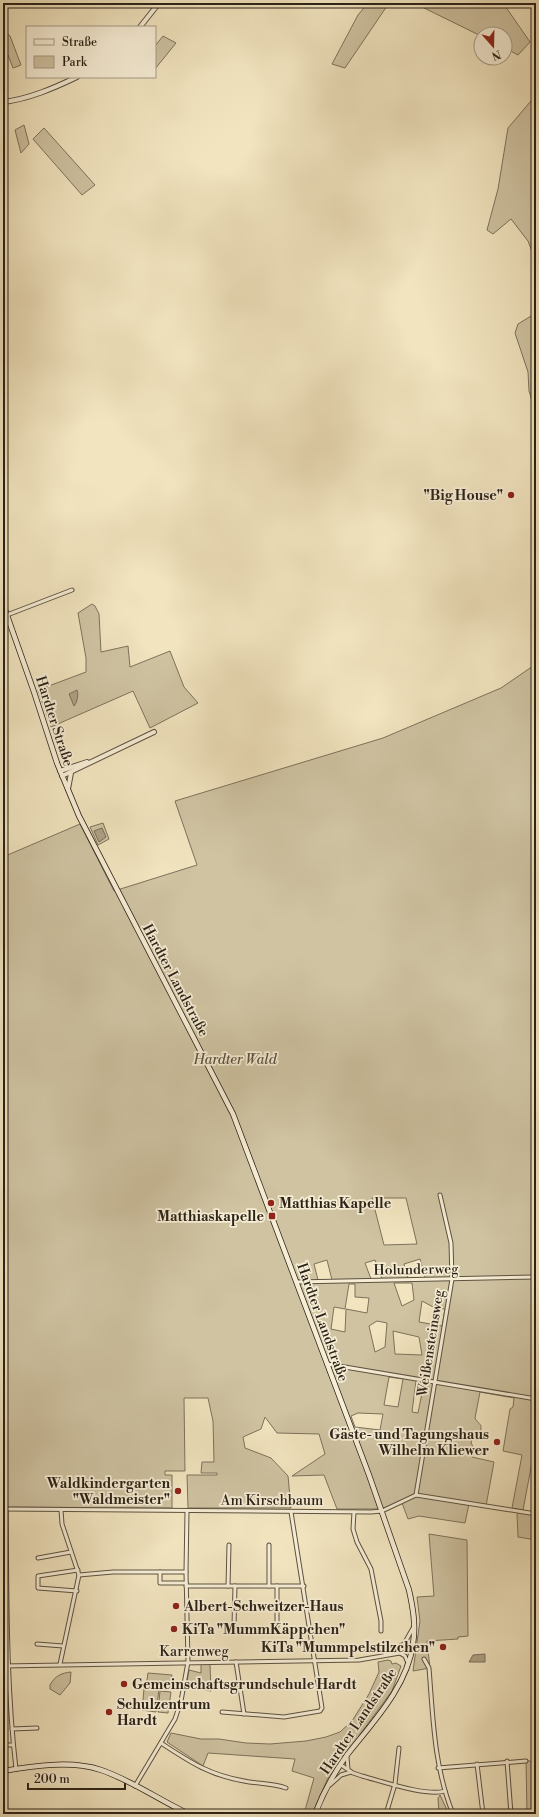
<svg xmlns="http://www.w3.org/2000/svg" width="539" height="1817" font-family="'Libre Bodoni',serif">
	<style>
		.green { fill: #cfc3a2; stroke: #7d725c; fill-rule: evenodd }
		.water { fill: #aea286; stroke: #7a6f5a }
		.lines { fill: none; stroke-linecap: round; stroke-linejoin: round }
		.minor-casing { stroke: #5c5241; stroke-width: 5 }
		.tertiary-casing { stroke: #5c5241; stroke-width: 6 }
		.secondary-casing { stroke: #2b2217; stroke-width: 6 }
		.minor { stroke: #f6edd5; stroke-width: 3 }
		.tertiary { stroke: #f6edd5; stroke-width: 4 }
		.secondary { stroke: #f6edd5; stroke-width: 4.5 }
		.poi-dot { fill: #8f2418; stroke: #f6edd5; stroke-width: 1.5 }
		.labels { text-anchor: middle; stroke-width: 3.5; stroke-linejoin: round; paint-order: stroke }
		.poi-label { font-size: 14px; font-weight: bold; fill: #2b2217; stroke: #f6edd5; text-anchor: end }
		.street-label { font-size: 14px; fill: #2b2217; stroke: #f6edd5 }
		.park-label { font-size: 14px; font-style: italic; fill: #5c5241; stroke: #f6edd5 }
	</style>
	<rect width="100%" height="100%" fill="#f1e4bf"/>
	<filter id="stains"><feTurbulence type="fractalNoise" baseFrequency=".005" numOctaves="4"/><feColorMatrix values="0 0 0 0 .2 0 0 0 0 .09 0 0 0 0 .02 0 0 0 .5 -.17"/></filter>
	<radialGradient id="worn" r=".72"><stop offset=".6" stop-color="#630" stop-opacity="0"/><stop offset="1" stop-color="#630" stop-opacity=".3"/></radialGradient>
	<g class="green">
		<path d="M368 3H389L345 68 332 64 358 15Z"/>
		<path d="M414 3H503L530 42 518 55 505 48V34H481V36Z"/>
		<path d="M3 29 10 36 21 65 13 68 3 42Z"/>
		<path d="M163 36 176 43 155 69V46Z"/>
		<path d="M536 95V253L533 254 528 241 511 219 493 234 487 230 498 189 508 128Z"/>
		<path d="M24 125 29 144 21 153 15 130Z"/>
		<path d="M44 128 95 185 82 195 33 139Z"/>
		<path d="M536 313V409L535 410 529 391 528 372 515 333 518 324Z"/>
		<path d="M92 604 95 606 99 614 101 652 128 646 130 667 170 651 184 687 198 703 150 728 133 691 51 727 38 690 86 672V658L78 613Z"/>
		<path d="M536 664V1457H533L523 1510 512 1508 522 1455 503 1451 510 1409 513 1407 514 1398 480 1392 475 1418C479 1426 483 1422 480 1434L473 1437 471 1443 475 1450 472 1457 494 1462 486 1506 469 1504 465 1523 419 1516 408 1519 402 1503 379 1509H337L324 1475 292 1476 325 1454 319 1434 277 1433 265 1417 261 1429 243 1437 245 1448 271 1458 288 1476 291 1508H188L187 1475H217V1473H201L202 1462H214L213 1421 208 1398H184L185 1471H165V1475H172V1508L3 1507V898L5 895 3 886V857L80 824 114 891 197 865 175 801 383 738 501 688ZM372 1198H406L417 1244 384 1245ZM420 1259 425 1278H408L404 1264ZM327 1260 332 1280H318L314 1264ZM375 1260 382 1279H371L365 1263ZM394 1283H412L414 1300 402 1306ZM349 1284H355V1297L369 1298 367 1313 346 1309 345 1332 331 1329 334 1307 345 1309ZM422 1301 435 1308 445 1309 442 1326 419 1322ZM377 1321 387 1323 385 1347 375 1352 369 1326ZM393 1331 419 1337 422 1355 395 1354ZM389 1377 403 1379 398 1407 384 1405ZM416 1381 424 1383 418 1413 412 1412ZM358 1413 383 1414 380 1430 355 1427 351 1416Z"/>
		<path d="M103 823 109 839 98 845 90 827Z"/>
		<path d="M519 1512 536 1515V1540L518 1537 517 1514Z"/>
		<path d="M429 1534 467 1540 468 1636 458 1637V1639L427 1641 430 1668 413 1671 420 1621 417 1597 434 1596Z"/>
		<path d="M388 1660 391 1661 392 1664 396 1663 401 1666 392 1691 328 1778 312 1814H304L314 1778 292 1771 295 1759 208 1753 203 1766 167 1742 171 1733 201 1739H219L246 1743 270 1744 306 1741 326 1737 340 1732 352 1721 369 1694 379 1672 378 1662Z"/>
		<path d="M201 1664H210L211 1691 186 1687 189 1670 201 1673Z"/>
		<path d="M71 1672 70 1683 60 1695 50 1689V1685C55 1676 61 1673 71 1672Z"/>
		<path d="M148 1673 172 1675 170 1689 146 1686Z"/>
		<path d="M144 1689 159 1690 156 1712 142 1710Z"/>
		<path d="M160 1691 171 1692 168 1713 158 1712Z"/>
		<path d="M526 1760 536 1763V1814H527Z"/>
		<path d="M440 1795 449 1814H439L438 1798Z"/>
	</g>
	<g class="water">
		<path d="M77 690C79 694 77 703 74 706L69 694Z"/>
		<path d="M102 828 106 837 99 842 94 831Z"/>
		<path d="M485 1654V1662H469L473 1655Z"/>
	</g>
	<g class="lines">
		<defs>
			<g id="minor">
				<path d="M7 615 72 590"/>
				<path d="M296 1282 536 1277"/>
				<path d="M327 1364 536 1399"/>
				<path d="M416 1495 452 1279 451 1243 440 1195"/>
				<path d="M3 1509 371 1512 382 1511 416 1495 536 1514"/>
				<path d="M6 1509C7 1596 6 1683 16 1769"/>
				<path d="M354 1512 353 1529 357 1542 371 1569 381 1621V1631"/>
				<path d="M38 1558 71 1552"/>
				<path d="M160 1572V1583H186"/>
				<path d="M79 1575 113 1572H186"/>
				<path d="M186 1586H304"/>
				<path d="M228 1586 229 1545"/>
				<path d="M269 1586V1545"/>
				<path d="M277 1586V1626"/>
				<path d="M77 1591 38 1588V1576L78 1570"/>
				<path d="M234 1626 235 1586"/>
				<path d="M37 1644 63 1646"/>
				<path d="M400 1653 405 1656 408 1663"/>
				<path d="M385 1654 404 1644 413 1628"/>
				<path d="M424 1659 429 1668C433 1718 434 1767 453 1814"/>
				<path d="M236 1662 244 1714"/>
				<path d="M60 1664 79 1575 62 1524 61 1510"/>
				<path d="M3 1666 359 1660 400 1653 413 1648"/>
				<path d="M222 1712 284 1717 320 1711 322 1708 291 1512"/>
				<path d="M12 1729 37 1728"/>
				<path d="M161 1743C190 1762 209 1775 244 1781 258 1784 272 1783 286 1788"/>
				<path d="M3 1745H13"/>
				<path d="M347 1757 348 1769"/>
				<path d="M507 1761 511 1814"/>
				<path d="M477 1764 483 1814"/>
				<path d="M341 1765 353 1773 362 1776C381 1781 427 1797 445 1791"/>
				<path d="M438 1768 526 1761"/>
				<path d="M330 1785 341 1775 351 1772"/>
				<path d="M135 1786 175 1719 181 1701 188 1662 186 1572 187 1511"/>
				<path d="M386 1814 395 1784 399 1748"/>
			</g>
			<g id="tertiary">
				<path d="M140 27 159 3"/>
				<path d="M3 102C29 99 54 88 77 77"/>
				<path d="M60 771 87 762"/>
				<path d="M62 776 154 732"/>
				<path d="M68 789 71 773"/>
			</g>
			<g id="secondary">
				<path d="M3 604 34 692 57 763 79 816 233 1114 369 1475 409 1590C413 1608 416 1625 413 1644 407 1687 373 1722 347 1755 334 1773 323 1793 315 1814"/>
				<path d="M3 1771C33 1766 71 1760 101 1770 131 1780 159 1800 189 1814"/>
			</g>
		</defs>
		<use href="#minor" class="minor-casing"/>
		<use href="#tertiary" class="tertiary-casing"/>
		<use href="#secondary" class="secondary-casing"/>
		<use href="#minor" class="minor"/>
		<use href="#tertiary" class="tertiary"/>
		<use href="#secondary" class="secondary"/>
	</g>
	<g class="poi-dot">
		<circle cx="511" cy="495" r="4"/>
		<circle cx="271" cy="1203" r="4"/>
		<rect x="268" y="1212" width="8" height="8" rx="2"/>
		<circle cx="497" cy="1442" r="4"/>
		<circle cx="178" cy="1491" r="4"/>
		<circle cx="176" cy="1606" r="4"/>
		<circle cx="174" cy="1629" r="4"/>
		<circle cx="443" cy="1647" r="4"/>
		<circle cx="124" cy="1684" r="4"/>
		<circle cx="109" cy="1712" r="4"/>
	</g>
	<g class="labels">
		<g class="poi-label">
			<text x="503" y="500">"Big House"</text>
			<text x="279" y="1208" text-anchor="start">Matthias Kapelle</text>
			<text x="264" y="1221">Matthiaskapelle</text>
			<text x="489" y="1439">Gäste- und Tagungshaus<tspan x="489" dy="16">Wilhelm Kliewer</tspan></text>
			<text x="170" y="1488">Waldkindergarten<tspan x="170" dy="16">"Waldmeister"</tspan></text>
			<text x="184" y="1611" text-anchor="start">Albert-Schweitzer-Haus</text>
			<text x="182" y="1634" text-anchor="start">KiTa "MummKäppchen"</text>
			<text x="435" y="1652">KiTa "Mummpelstilzchen"</text>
			<text x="132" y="1689" text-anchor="start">Gemeinschaftsgrundschule Hardt</text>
			<text x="117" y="1709" text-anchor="start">Schulzentrum<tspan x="117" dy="16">Hardt</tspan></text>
		</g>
		<g class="street-label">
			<text transform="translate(55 721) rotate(72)" y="5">Hardter Straße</text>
			<text transform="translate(176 980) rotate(62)" y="5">Hardter Landstraße</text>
			<text transform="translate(416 1269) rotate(-1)" y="5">Holunderweg</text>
			<text transform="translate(323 1322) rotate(70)" y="5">Hardter Landstraße</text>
			<text transform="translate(430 1343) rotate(-81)" y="5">Weißensteinsweg</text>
			<text x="272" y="1505">Am Kirschbaum</text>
			<text x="194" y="1656">Karrenweg</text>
			<text transform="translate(358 1721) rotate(-56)" y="5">Hardter Landstraße</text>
		</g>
		<g class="park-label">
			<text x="235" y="1064">Hardter Wald</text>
		</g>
	</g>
	<rect width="539" height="1817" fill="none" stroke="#f1e4bf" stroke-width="16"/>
	<rect x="4" y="4" width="531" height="1809" fill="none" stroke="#2b2217" stroke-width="2"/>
	<rect x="8" y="8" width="523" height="1801" fill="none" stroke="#2b2217"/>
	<rect x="26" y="26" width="130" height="52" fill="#f6edd5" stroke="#a59c89"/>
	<rect x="34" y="39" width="20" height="6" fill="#f6edd5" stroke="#a59c89"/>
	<text x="62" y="46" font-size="12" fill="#2b2217">Straße</text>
	<rect x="34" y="56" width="20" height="12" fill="#cfc3a2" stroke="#a59c89"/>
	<text x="62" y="66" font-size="12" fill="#2b2217">Park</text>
	<g transform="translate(493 46) rotate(160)"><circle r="19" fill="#f6edd5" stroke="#a59c89"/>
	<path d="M0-3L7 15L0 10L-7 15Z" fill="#8f2418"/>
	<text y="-6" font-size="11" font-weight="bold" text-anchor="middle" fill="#2b2217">N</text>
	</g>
	<path d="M28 1783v6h97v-6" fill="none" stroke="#2b2217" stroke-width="2"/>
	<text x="34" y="1783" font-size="12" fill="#2b2217" stroke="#f6edd5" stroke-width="3" paint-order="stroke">200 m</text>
	<rect width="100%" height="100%" filter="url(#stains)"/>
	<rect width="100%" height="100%" fill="url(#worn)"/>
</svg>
